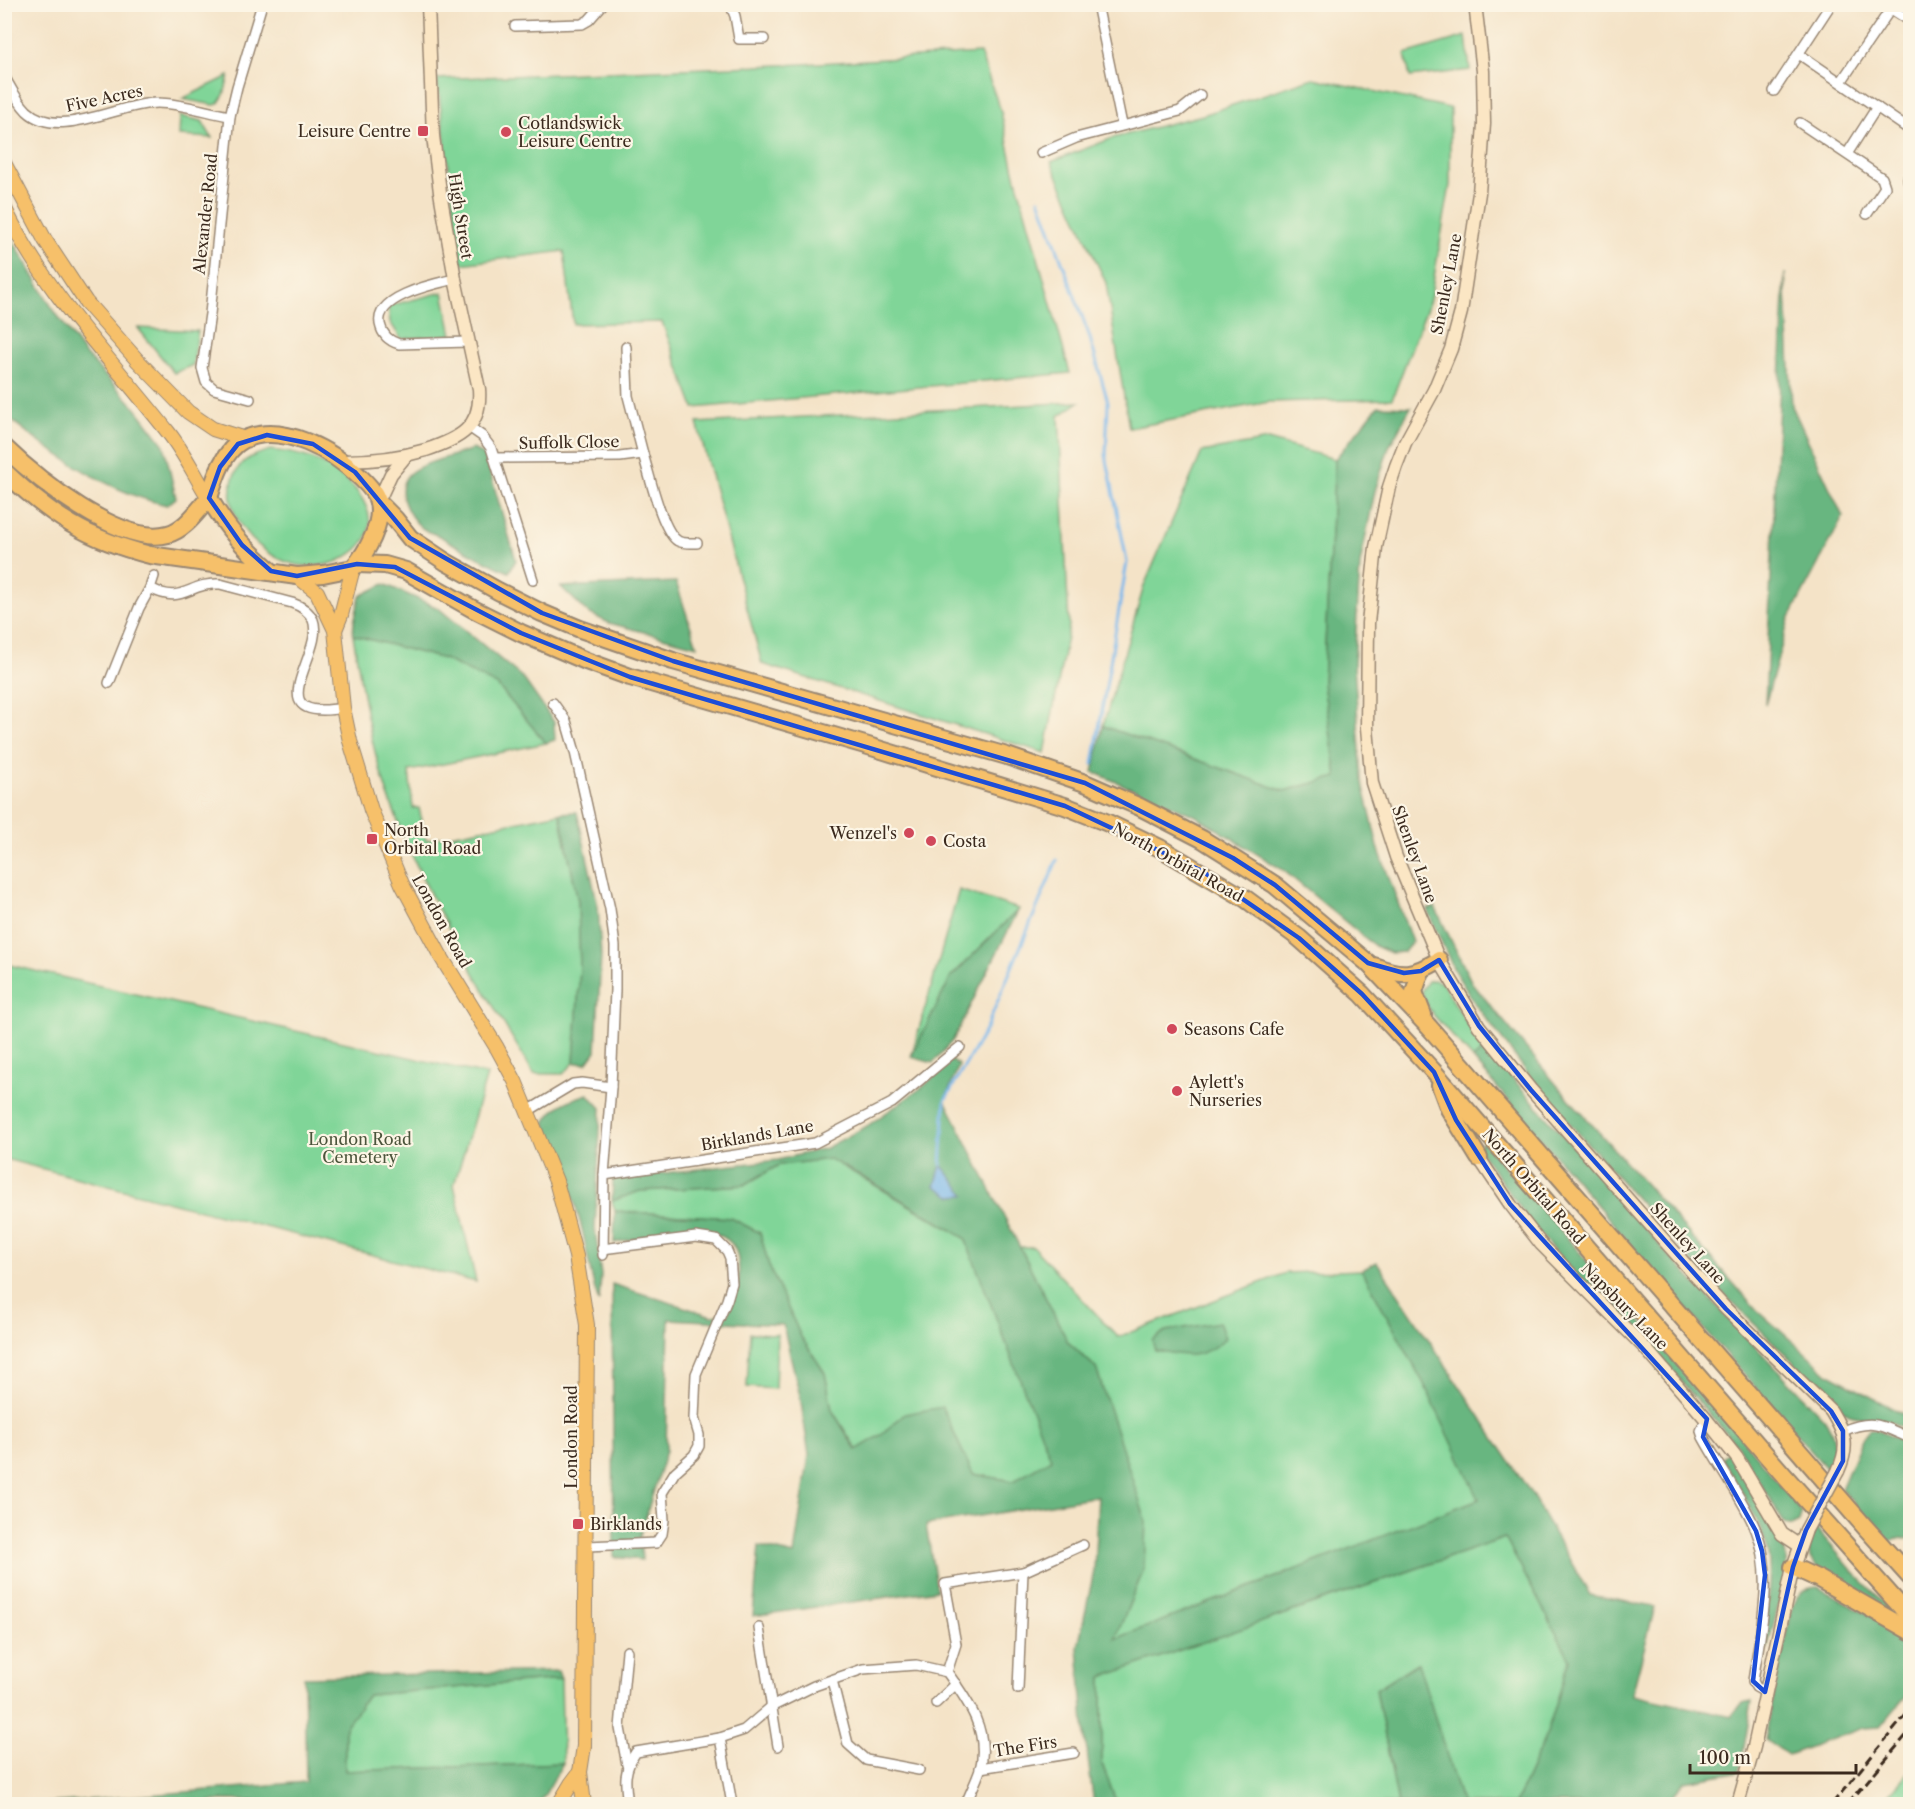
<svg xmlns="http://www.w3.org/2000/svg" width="1915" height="1809" font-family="'Libre Caslon Text',serif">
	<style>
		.green { fill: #80d598; stroke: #5e805b; stroke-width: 1.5 }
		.forest { fill: #68b680; stroke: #52704f; stroke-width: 1.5 }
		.water { fill: #78b7ec; stroke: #5a7085; stroke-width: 1.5 }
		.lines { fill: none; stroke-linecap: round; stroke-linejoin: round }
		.stream { stroke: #78b7ec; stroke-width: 3 }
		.street-casing { stroke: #988672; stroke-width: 12 }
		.secondary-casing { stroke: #988672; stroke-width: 15 }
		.primary-casing { stroke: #988672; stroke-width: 16 }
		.highway-casing { stroke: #988672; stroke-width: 20 }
		.street { stroke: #fff; stroke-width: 9 }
		.secondary { stroke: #fbe6c4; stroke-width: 12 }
		.primary { stroke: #f6c06b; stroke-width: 14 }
		.highway { stroke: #f6c06b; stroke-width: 16 }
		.rail { stroke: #3b2a1e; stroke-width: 3; stroke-dasharray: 9 4.5; stroke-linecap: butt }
		.secondary-bridge-casing { stroke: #988672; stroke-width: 15; stroke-linecap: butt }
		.secondary-bridge { stroke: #fbe6c4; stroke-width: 12 }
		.marked { fill: none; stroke: #1d4ed8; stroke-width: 4.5; stroke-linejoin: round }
		.poi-dot { fill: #d1495b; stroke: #fcf5e5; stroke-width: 2 }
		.labels { text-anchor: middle; stroke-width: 4.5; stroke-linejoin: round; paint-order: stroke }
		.street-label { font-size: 16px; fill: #3b2a1e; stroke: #fcf5e5 }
		.poi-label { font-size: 16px; fill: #3b2a1e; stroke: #fcf5e5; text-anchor: start }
		.park-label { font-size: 16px; fill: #4c553c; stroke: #fcf5e5 }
	</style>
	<rect width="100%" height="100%" fill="#fcf5e5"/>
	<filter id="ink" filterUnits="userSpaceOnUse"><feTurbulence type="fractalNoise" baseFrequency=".0167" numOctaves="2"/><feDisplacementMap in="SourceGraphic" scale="12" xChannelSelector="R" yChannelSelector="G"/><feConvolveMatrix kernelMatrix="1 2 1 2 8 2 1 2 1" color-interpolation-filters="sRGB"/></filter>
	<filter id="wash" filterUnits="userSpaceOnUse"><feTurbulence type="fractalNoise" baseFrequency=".008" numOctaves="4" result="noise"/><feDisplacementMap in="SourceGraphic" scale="24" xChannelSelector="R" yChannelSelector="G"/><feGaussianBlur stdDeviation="1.35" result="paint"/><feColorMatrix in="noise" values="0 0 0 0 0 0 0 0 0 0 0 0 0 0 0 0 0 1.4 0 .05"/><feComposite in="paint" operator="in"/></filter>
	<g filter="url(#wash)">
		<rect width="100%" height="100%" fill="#f4e3c7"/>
		<g class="green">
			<path d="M1466 36 1470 70 1410 77 1405 54Z"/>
			<path d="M980 53 1001 112 1015 175 1070 373 694 408 662 322 573 324 564 251 461 264 437 79 804 64Z"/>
			<path d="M229 76 224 95 218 104 214 105 182 99Z"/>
			<path d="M1313 78 1450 108V185L1430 300 1392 399 1269 402 1129 428 1106 283 1051 162 1113 138 1203 115Z"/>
			<path d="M180 116 202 121 212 138 179 136Z"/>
			<path d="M443 292 452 335 401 339 390 322 388 306Z"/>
			<path d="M138 328 198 331 193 365 174 373Z"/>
			<path d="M1079 402 1059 416 1069 626 1045 753 762 664 697 423Z"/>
			<path d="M1268 440 1335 459 1323 683 1337 777 1284 791 1103 726 1144 586 1202 452Z"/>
			<path d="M270 450C290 452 314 457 331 468 367 491 391 535 342 559 329 566 307 568 293 564 255 554 212 506 239 467 246 457 259 454 270 450Z"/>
			<path d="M353 635 444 659 497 685 546 743 409 771 413 808H419L426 840 560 813 578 901 580 968 574 1063 563 1074H534C477 978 414 882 381 773 367 728 361 681 353 635Z"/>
			<path d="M959 890 1019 909 951 977 911 1057Z"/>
			<path d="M5 964 487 1075 454 1185 476 1282 5 1159Z"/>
			<path d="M1435 980 1442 983 1467 1023 1486 1048 1473 1059 1430 1011 1421 991 1428 981Z"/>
			<path d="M830 1159 965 1238 1052 1459 1013 1481 973 1474 905 1414 878 1437 857 1450 832 1410 825 1373 801 1337 769 1266 760 1233 731 1218 615 1211 612 1201 640 1191 744 1185 779 1165Z"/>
			<path d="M1020 1247H1033L1118 1337 1286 1273 1362 1270 1424 1384 1480 1499 1115 1639 1144 1569 1096 1368 1068 1342Z"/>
			<path d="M750 1333 777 1334 775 1389 747 1387Z"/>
			<path d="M1505 1538 1570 1659 1547 1733 1515 1804H1462L1417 1663 1376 1689 1398 1804H1117L1102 1764V1677Z"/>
			<path d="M561 1679 563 1763 345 1771V1727L368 1695Z"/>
			<path d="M1910 1771V1804H1881Z"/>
		</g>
		<g class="forest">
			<path d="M4 225 51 306 83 352 134 406 164 445 176 498 167 505C122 496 80 470 42 444 29 435 18 424 5 416Z"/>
			<path d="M1785 273 1792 406 1843 517 1789 619 1765 705Z"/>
			<path d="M1378 406 1411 407 1389 447 1375 491 1360 564 1354 665 1362 779 1378 847 1412 942 1404 952 1391 953 1375 946 1283 870 1196 816 1093 772 1103 726 1284 791 1337 777 1323 683 1335 459Z"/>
			<path d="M473 449 485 456 516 560 509 572C485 562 466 551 443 538 437 534 428 533 422 528 408 516 394 491 408 475 419 463 457 455 473 449Z"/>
			<path d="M676 582 697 646 609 623 588 613 561 587Z"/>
			<path d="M384 584 438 608 523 678 554 722 555 740 546 743 497 685 444 659 353 635 354 622 360 596Z"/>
			<path d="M577 812 598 906 601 956 596 1051 587 1063H574L580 968 578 901 560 813Z"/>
			<path d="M1435 907 1472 983 1556 1084 1757 1310 1829 1374 1910 1418V1431L1889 1421 1853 1416 1844 1411 1707 1278 1542 1092 1476 1005 1455 972 1427 910Z"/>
			<path d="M1019 909 953 1040 933 1063 911 1057 951 977Z"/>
			<path d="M1486 1048 1662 1248 1828 1423C1837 1443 1837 1449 1827 1469L1660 1279 1473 1059Z"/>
			<path d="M951 1060 959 1065 945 1100 1068 1342 1096 1368 1146 1521 1144 1569 1115 1639 1479 1499 1424 1384 1362 1270 1377 1262 1532 1495 1590 1595 1655 1607 1632 1695 1732 1717 1742 1703 1752 1701 1740 1771 1685 1781 1666 1804H1515L1547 1733 1570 1659 1505 1538 1102 1677V1764L1117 1804H1094L1085 1737 1078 1647 1094 1571 1098 1496 926 1525 937 1590 753 1616 759 1546 794 1555 809 1455 800 1396 783 1325 669 1319 666 1451 640 1535 642 1560 614 1557 612 1284 712 1316 728 1314C732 1303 738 1290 739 1279 739 1268 739 1251 731 1243 710 1219 642 1238 614 1243L615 1211 731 1218 760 1233 769 1266 801 1337 825 1373 832 1410 856 1450 878 1437 905 1414 942 1407 973 1474 1013 1481 1051 1459 965 1238 870 1181 830 1159 779 1165 744 1185 640 1191 612 1201 613 1179 778 1160 826 1148 867 1126 924 1086Z"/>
			<path d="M588 1094 601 1108 595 1229 601 1275 599 1302C590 1278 588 1254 582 1229 573 1193 560 1157 545 1123 554 1105 569 1100 588 1094Z"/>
			<path d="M1483 1142 1736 1431 1802 1512 1799 1522 1791 1526 1784 1523 1739 1448 1649 1345 1567 1266 1533 1226 1477 1147Z"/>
			<path d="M1219 1322 1225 1338C1202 1361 1185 1356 1155 1350L1152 1340 1166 1331Z"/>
			<path d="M1869 1429H1875L1910 1445V1539L1897 1538 1888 1542 1841 1489 1863 1437Z"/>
			<path d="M1728 1453C1741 1475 1784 1537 1786 1558 1787 1581 1773 1625 1767 1649L1761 1648C1765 1614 1776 1571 1764 1537 1753 1509 1737 1484 1722 1459Z"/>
			<path d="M1816 1528 1856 1575 1891 1609V1614L1820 1571 1810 1558 1808 1548Z"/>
			<path d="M1818 1587 1879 1620 1910 1640V1691L1880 1727 1863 1728 1788 1755 1765 1739 1793 1604C1799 1592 1805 1588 1818 1587Z"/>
			<path d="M1418 1663 1462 1804H1398L1376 1689Z"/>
			<path d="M558 1671 561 1679 368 1695 345 1727V1771L563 1763 544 1796 537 1804H324L228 1800 178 1804H37L306 1782 304 1677Z"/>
		</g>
		<path class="water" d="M941 1165 966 1195 951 1196 935 1186Z"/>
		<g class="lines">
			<g class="stream">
				<path d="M1039 199 1089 335 1108 402 1106 455 1127 562 1093 764"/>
				<path d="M941 1165 945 1100 986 1029 1057 860"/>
			</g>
		</g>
	</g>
	<g filter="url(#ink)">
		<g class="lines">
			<defs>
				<g id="street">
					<path d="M730 4 735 16 739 39H764"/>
					<path d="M1097 4 1122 125"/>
					<path d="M1891 9 1910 21"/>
					<path d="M515 26 582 24 589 20 603 4"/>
					<path d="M1799 54 1910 130"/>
					<path d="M4 76C11 88 17 101 27 111 59 141 119 103 157 103 181 103 206 112 230 116"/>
					<path d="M1841 82 1894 4"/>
					<path d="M1774 91 1831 4"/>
					<path d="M1800 123 1882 178 1885 187 1867 214"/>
					<path d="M1041 153 1076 138 1180 111 1200 95"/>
					<path d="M1847 154 1877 107"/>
					<path d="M1910 172 1908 179 1910 187"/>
					<path d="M455 279C434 284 375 296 380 324 382 334 389 341 399 344L468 342"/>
					<path d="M626 347 628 396 643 454"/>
					<path d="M250 399 214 389 206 382 202 368 210 314 230 116 237 87 262 4"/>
					<path d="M469 427 482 436 491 448 533 580"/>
					<path d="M495 458 620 457 643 454C649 473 662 532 678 541 684 544 691 543 697 543"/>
					<path d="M150 588C184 606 188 582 220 584L292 603C301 606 309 611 313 620 326 652 255 723 343 708"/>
					<path d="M109 683 139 608 150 588 154 576"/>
					<path d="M553 703 566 721 575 752 610 909 615 946V990L611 1087 604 1175 603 1255"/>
					<path d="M528 1111 573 1084 582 1083 611 1087"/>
					<path d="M604 1175 815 1143 892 1103 960 1047"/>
					<path d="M1706 1419 1701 1431 1703 1437C1720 1468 1742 1497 1756 1530 1775 1576 1760 1633 1753 1681L1756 1687 1765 1692"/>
					<path d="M1843 1431C1874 1418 1881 1426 1910 1438"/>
					<path d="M587 1546 656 1543 662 1534 664 1520 662 1493 675 1472 694 1455 699 1446V1435L694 1418 696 1374 727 1300 732 1283 730 1258 727 1251 716 1240 696 1237 602 1249"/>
					<path d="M1023 1572 1083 1545"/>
					<path d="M759 1628 778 1746"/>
					<path d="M627 1651 620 1728 627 1765"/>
					<path d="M947 1672 956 1644 945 1584 1023 1572 1018 1689"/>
					<path d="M832 1680 848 1744 866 1760 919 1770"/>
					<path d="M936 1703 956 1684"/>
					<path d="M720 1738 732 1804"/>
					<path d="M980 1768 1074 1753"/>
					<path d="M628 1804C625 1782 623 1771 636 1752L720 1738 744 1730 771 1707 814 1686 863 1669 916 1665 947 1672C968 1701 990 1731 980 1770 976 1782 970 1793 966 1804"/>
				</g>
				<g id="secondary">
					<path d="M1475 4 1483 71 1484 124 1479 193 1461 312 1451 349 1434 390 1405 443 1396 466 1389 487 1376 547 1368 623 1367 728 1372 783 1396 857 1439 960 1479 1026 1531 1090 1693 1273 1726 1309 1831 1411C1845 1434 1850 1445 1838 1471"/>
					<path d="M343 461C372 461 399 458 426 450 459 439 482 428 479 389L455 279 440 192 433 136 428 4"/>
					<path d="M378 502 391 474 405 457"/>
					<path d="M1479 1158 1510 1204 1541 1244 1645 1348 1706 1419 1737 1458 1782 1534 1800 1546"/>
					<path d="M1738 1804 1754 1747 1793 1567 1806 1530"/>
				</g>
				<g id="primary">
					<path d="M4 163 45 240 86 302 138 361 188 412 213 429 245 439"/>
					<path d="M4 207C45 293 110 358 168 432 184 452 195 476 209 498"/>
					<path d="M297 576 317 592 335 630 343 708 350 741 371 810 402 884 440 955 497 1048 515 1081 556 1181 576 1256 587 1325 584 1746 580 1772 584 1804"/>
					<path d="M335 630 341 615 353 568"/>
					<path d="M559 1804 571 1784 580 1772"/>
				</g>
				<g id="highway">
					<path d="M4 447C36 478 121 547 168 534 186 529 197 511 209 498"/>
					<path d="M4 471C51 516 87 539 150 555L297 576 323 574 353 568C367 552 383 524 378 502 376 493 368 485 362 479 335 452 282 421 243 440 223 451 215 478 209 498 228 530 243 547 271 571"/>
					<path d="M378 502 395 519 410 538 446 562 498 591 542 613 580 629 673 661 1007 756 1085 783 1140 807 1202 839 1275 885 1368 963 1429 1027 1865 1527 1910 1577"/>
					<path d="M357 564 385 565 406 571 473 609 521 633 586 661 630 677 865 745 1065 806 1108 823 1160 848 1246 899 1299 938 1362 994 1434 1072 1781 1472 1910 1617"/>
					<path d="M1374 966C1402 977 1413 976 1439 960"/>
					<path d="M1421 971 1414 992 1423 1015"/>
					<path d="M1440 1085 1449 1109 1479 1158"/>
					<path d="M1793 1567 1819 1579 1910 1631"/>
				</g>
			</defs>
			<use href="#street" class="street-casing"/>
			<use href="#secondary" class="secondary-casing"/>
			<use href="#primary" class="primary-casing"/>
			<use href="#highway" class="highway-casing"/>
			<use href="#street" class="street"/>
			<use href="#secondary" class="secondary"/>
			<use href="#primary" class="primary"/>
			<use href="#highway" class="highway"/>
			<g class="rail">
				<path d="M1832 1804 1910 1710"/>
				<path d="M1848 1804 1910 1731"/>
			</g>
			<defs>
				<path id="secondary-bridge" d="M1806 1530 1838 1471"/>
			</defs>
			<use href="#secondary-bridge" class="secondary-bridge-casing"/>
			<use href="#secondary-bridge" class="secondary-bridge"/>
		</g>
	</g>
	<path class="marked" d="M267 435 313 444 355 472 410 538 542 613 673 661 1085 783 1233 858 1275 885 1368 963 1404 973 1421 971 1439 960 1479 1026 1531 1090 1726 1309 1831 1411 1843 1431V1461L1806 1530 1793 1567 1765 1692 1753 1681 1765 1575 1762 1551 1756 1531 1703 1437 1707 1419 1510 1204 1456 1120 1434 1072 1362 994 1299 938 1202 871 1065 806 630 677 521 633 395 567 357 564 297 576 271 571 242 545 209 498 220 467 238 444Z"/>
	<g class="poi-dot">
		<rect x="417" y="125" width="12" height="12" rx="3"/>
		<circle cx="506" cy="132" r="6"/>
		<circle cx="909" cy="833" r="6"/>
		<rect x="366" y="833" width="12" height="12" rx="3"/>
		<circle cx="931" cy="841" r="6"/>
		<circle cx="1172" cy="1029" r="6"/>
		<circle cx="1177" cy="1091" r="6"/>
		<rect x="572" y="1518" width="12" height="12" rx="3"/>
	</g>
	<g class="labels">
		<g class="street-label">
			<text transform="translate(104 98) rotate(-12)" y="6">Five Acres</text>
			<text transform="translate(205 214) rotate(-84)" y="6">Alexander Road</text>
			<text transform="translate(461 216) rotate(81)" y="6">High Street</text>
			<text transform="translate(1446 284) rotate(-79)" y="6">Shenley Lane</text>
			<text transform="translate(569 442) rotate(-1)" y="6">Suffolk Close</text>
			<text transform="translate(1415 854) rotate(70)" y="6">Shenley Lane</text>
			<text transform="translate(1178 862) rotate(29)" y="6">North Orbital Road</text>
			<text transform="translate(442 921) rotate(61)" y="6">London Road</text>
			<text transform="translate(757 1135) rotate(-10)" y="6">Birklands Lane</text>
			<text transform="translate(1534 1186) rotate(49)" y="6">North Orbital Road</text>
			<text transform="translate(1688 1243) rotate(48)" y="6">Shenley Lane</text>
			<text transform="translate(1625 1306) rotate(45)" y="6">Napsbury Lane</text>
			<text transform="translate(571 1437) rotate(-90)" y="6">London Road</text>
			<text transform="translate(1025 1746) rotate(-9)" y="6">The Firs</text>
		</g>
		<g class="poi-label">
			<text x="518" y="129">Cotlandswick<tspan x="518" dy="18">Leisure Centre</tspan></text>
			<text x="411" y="137" text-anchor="end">Leisure Centre</text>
			<text x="384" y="836">North<tspan x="384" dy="18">Orbital Road</tspan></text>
			<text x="897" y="839" text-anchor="end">Wenzel's</text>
			<text x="943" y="847">Costa</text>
			<text x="1184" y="1035">Seasons Cafe</text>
			<text x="1189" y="1088">Aylett's<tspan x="1189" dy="18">Nurseries</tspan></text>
			<text x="590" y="1530">Birklands</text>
		</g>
		<g class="park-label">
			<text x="360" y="1145">London Road<tspan x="360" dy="18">Cemetery</tspan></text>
		</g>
	</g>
	<rect width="1915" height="1809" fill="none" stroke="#fcf5e5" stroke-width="24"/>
	<path d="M1690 1764v9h166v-9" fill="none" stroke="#3b2a1e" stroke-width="3"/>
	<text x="1699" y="1764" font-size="18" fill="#3b2a1e" stroke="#fcf5e5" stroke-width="4.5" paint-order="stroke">100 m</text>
</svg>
